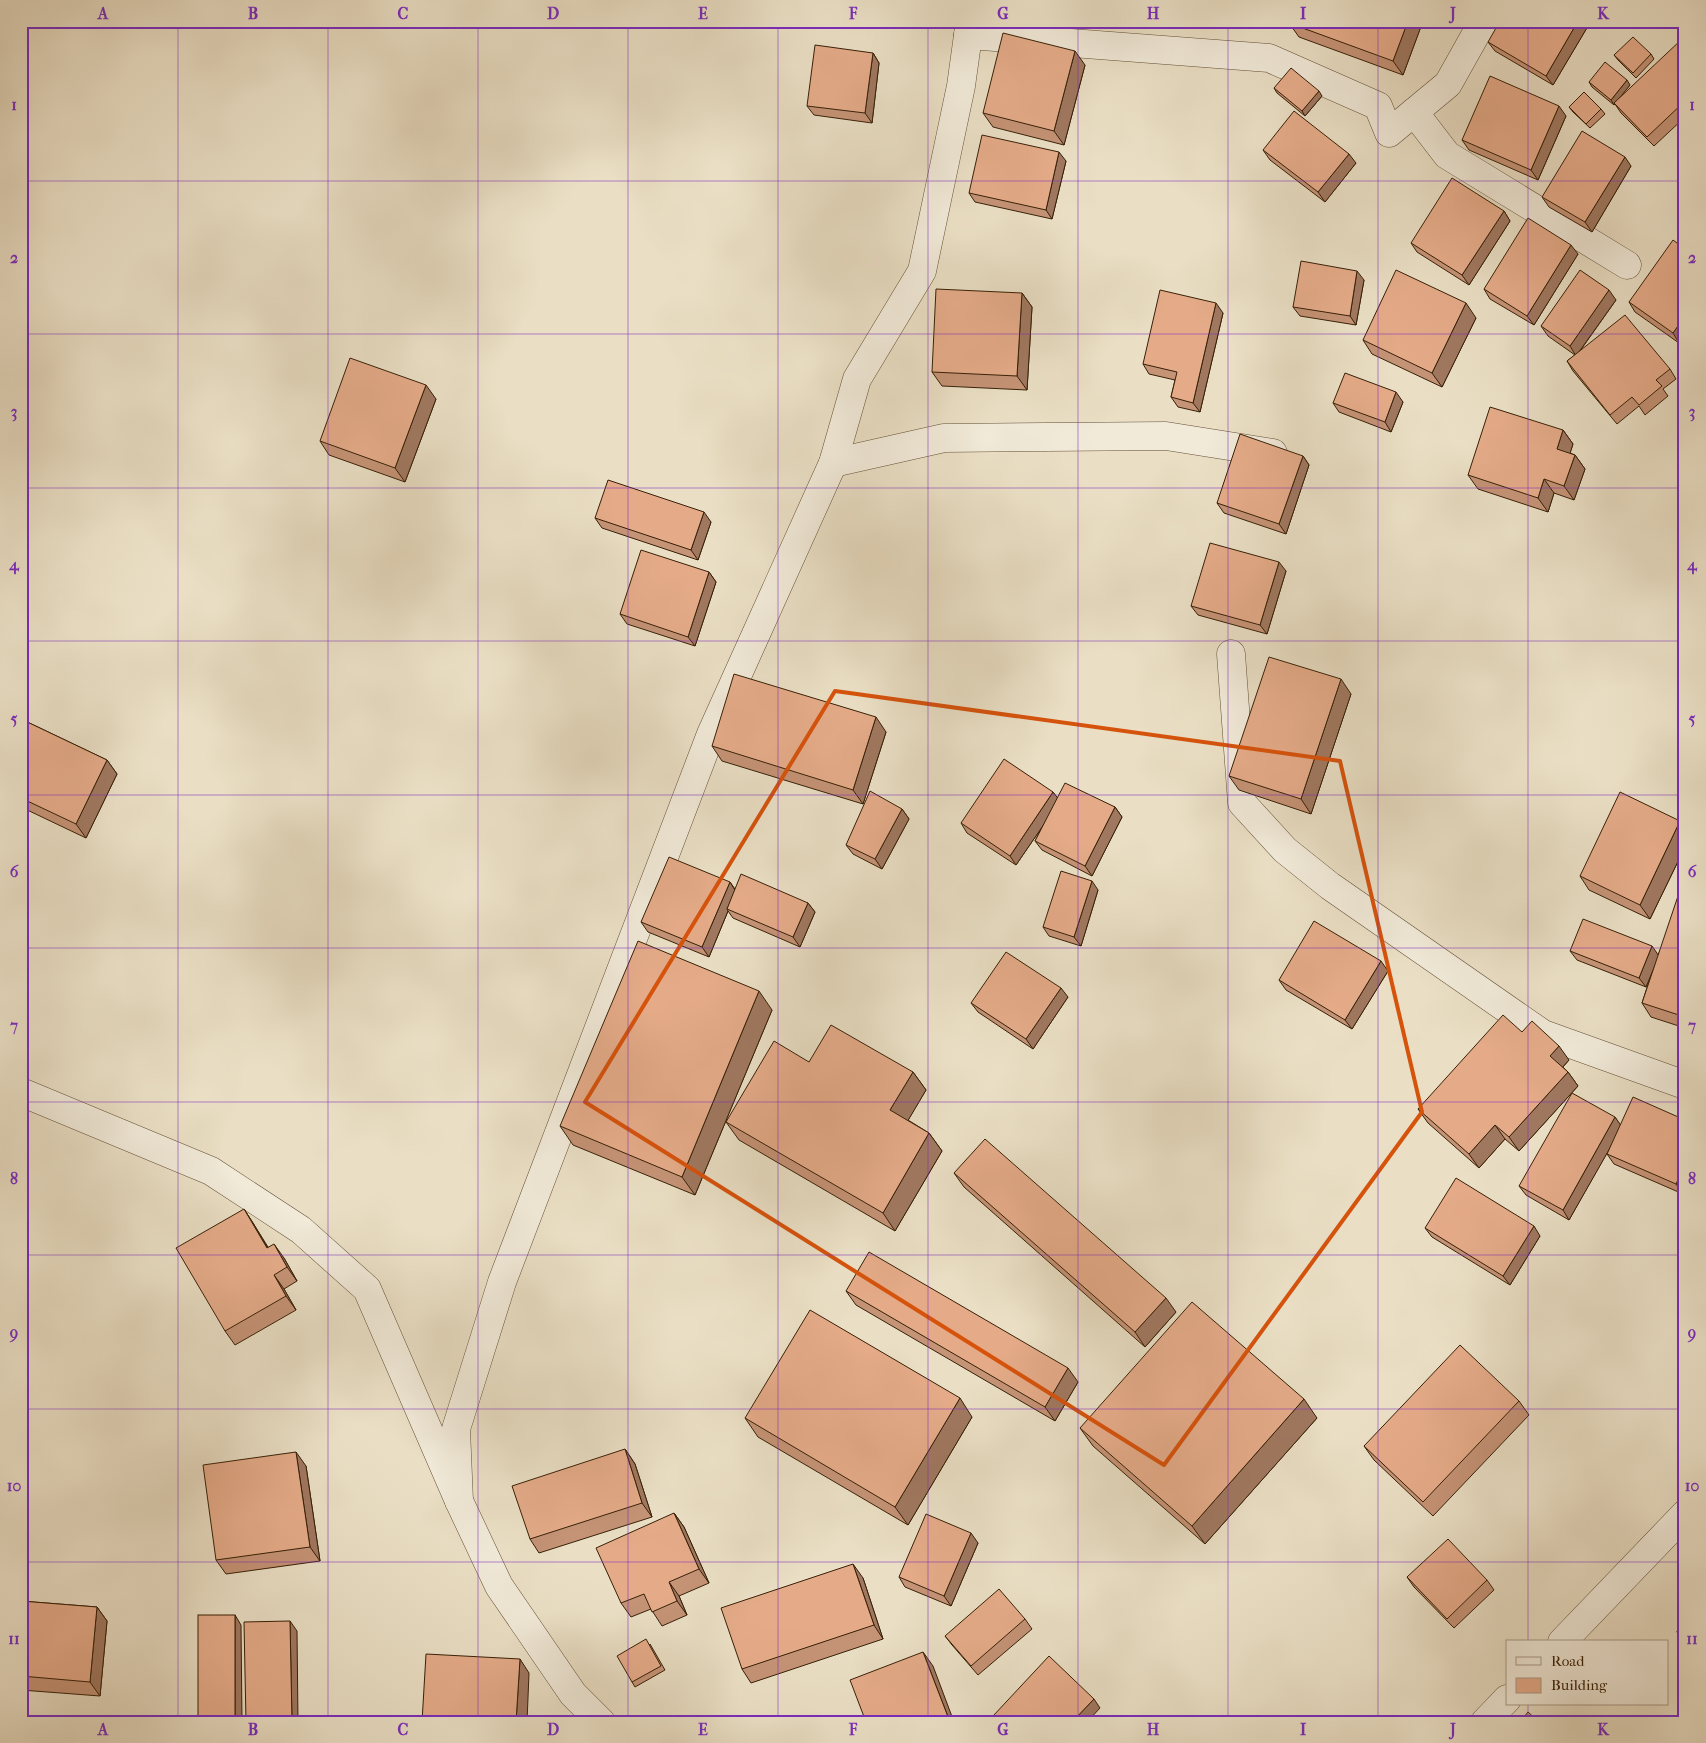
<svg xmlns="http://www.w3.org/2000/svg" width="1706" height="1743" font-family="'IM FELL French Canon',serif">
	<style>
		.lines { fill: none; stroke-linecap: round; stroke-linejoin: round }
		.minor-casing { stroke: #645036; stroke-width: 29 }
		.minor { stroke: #f1ead9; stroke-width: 28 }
		.wall { fill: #c59376; stroke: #372007 }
		.shaded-wall { fill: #a07860; stroke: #372007 }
		.building { fill: #e5ab89; stroke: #372007 }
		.marked { fill: none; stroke: #d6530c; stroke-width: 4; stroke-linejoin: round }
		.grid { fill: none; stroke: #7b2cbf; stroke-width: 1; stroke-opacity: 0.55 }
		.neatline { fill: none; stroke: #7b2cbf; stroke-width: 2 }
		.grid-label { font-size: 16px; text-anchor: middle; font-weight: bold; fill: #7b2cbf }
	</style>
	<rect width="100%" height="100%" fill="#eadfc5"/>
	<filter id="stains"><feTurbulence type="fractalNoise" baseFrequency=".004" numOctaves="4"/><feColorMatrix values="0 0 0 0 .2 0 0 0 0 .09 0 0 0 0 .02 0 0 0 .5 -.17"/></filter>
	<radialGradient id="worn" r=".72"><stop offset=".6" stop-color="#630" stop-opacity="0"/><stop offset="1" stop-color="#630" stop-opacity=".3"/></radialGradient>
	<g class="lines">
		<defs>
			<g id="minor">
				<path d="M968 35 1269 58 1378 106 1389 133 1448 84 1476 34 1490 21"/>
				<path d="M1414 112 1447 155 1627 265"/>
				<path d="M833 463 944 438 1166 436 1273 453"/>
				<path d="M1231 654 1242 803 1285 850 1330 886 1543 1034 1685 1085"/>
				<path d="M21 1092 211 1171 301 1230 367 1289 459 1501 499 1586 573 1694 601 1722"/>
				<path d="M459 1501 456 1429 502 1282 711 734 833 463 857 379 922 271 961 86 970 21"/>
				<path d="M1562 1642 1685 1514"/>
				<path d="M1485 1722 1507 1699"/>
			</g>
		</defs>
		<use href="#minor" class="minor-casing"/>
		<use href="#minor" class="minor"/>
	</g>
	<g class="wall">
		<path d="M1423 21 1403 75 1299 37 1289 23Z"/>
		<path d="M1591 21 1553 85 1495 51 1488 42Z"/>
		<path d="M1685 41V117L1654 146 1621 113 1615 104 1614 105 1592 87 1589 82 1630 85 1618 99Z"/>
		<path d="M873 53 879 63 872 123 814 115 807 106Z"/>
		<path d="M1651 54 1654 59 1636 78 1618 60 1614 55Z"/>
		<path d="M1085 65 1064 145 993 127 983 113Z"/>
		<path d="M1274 88 1322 96 1305 116 1277 93Z"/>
		<path d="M1569 107 1601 109 1605 114 1590 128 1573 112Z"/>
		<path d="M1566 116 1538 180 1469 150 1462 140Z"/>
		<path d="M1263 150 1356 163 1325 202 1270 160Z"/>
		<path d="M1066 161 1052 219 975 202 969 193Z"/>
		<path d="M1631 166 1592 232 1549 207 1542 197Z"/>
		<path d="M1504 211 1510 221 1469 285 1417 252 1411 243Z"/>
		<path d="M1685 249 1679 343 1635 312 1629 302Z"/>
		<path d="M1578 254 1534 325 1490 299 1484 289Z"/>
		<path d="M1364 280 1356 325 1300 316 1293 307Z"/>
		<path d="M1022 293 1032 307 1027 390 942 386 932 372Z"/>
		<path d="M1616 300 1580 351 1670 369 1676 379 1663 389 1668 396 1645 415 1639 406 1617 424 1573 371 1567 361 1575 355 1548 336 1541 326Z"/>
		<path d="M1223 313 1200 412 1178 407 1171 397 1175 380 1149 374 1143 364Z"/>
		<path d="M1476 318 1442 387 1372 354 1363 340Z"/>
		<path d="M436 399 405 482 329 455 320 441Z"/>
		<path d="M1403 402 1391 432 1339 412 1333 403Z"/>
		<path d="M1563 430 1573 444 1570 453 1575 455 1585 469 1574 500 1554 493 1548 512 1478 489 1468 475Z"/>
		<path d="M1303 456 1309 465 1286 534 1224 513 1217 503Z"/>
		<path d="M595 518 711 522 698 560 602 528Z"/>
		<path d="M1286 571 1267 634 1198 615 1191 606Z"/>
		<path d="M709 572 716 582 695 646 627 624 620 614Z"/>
		<path d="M1351 694 1311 814 1239 790 1229 776Z"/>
		<path d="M21 719 107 760 117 774 86 838 21 807Z"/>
		<path d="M886 732 863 804 722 761 712 746Z"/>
		<path d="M1053 792 1057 798 1115 807 1122 817 1092 876 1042 850 1035 841 1042 827 1016 865 967 833 961 823Z"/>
		<path d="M902 809 909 819 882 869 853 854 846 845Z"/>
		<path d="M1680 821 1685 828V847L1650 919 1589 890 1580 876Z"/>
		<path d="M730 882 735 889 808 903 815 912 800 947 733 918 728 911 709 957 648 932 641 922Z"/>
		<path d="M1098 890 1081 946 1049 936 1043 927Z"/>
		<path d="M1685 895V1028L1651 1017 1642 1003 1653 969 1646 987 1577 960 1570 951 1658 955Z"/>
		<path d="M1388 971 1352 1029 1286 990 1279 980Z"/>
		<path d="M1068 997 1033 1049 978 1012 971 1003Z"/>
		<path d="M772 1010 695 1195 573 1145 560 1126Z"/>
		<path d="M1522 1032 1569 1060 1563 1067 1568 1072 1578 1086 1519 1151 1505 1139 1479 1168 1428 1123 1418 1109Z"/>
		<path d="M809 1062 913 1072 926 1090 908 1120 929 1133 942 1151 895 1231 739 1140 726 1122Z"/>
		<path d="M1615 1117 1620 1125 1685 1120V1190L1683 1194 1614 1164 1607 1154 1612 1144 1569 1220 1526 1195 1519 1186Z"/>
		<path d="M954 1173 1176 1312 1145 1347 964 1187Z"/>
		<path d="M244 1209 253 1223 268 1247 284 1258 297 1281 284 1289 296 1310 235 1345 225 1331Z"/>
		<path d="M1425 1228 1540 1236 1510 1285 1432 1237Z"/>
		<path d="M846 1291 1078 1382 1055 1421 856 1305Z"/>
		<path d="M1519 1401 1529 1415 1433 1516 1374 1460 1364 1446Z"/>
		<path d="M972 1417 908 1525 758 1437 745 1418Z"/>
		<path d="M1317 1418 1205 1544 1093 1446 1080 1428Z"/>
		<path d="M625 1449 635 1464 652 1517 539 1553 530 1539Z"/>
		<path d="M306 1466 320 1561 226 1574 216 1560Z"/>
		<path d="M674 1513 684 1527 709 1583 679 1596 687 1615 662 1626 651 1609 631 1617 621 1603Z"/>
		<path d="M978 1543 951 1606 905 1587 899 1577Z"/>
		<path d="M1407 1577 1487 1580 1494 1590 1454 1628 1414 1587Z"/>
		<path d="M863 1578 883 1639 751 1683 742 1669Z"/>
		<path d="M21 1601 97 1607 107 1621 100 1696 21 1690Z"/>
		<path d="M1685 1613V1644L1677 1632Z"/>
		<path d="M1025 1619 1032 1629 978 1675 952 1645 945 1636Z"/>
		<path d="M650 1644 665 1670 635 1687 632 1682Z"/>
	</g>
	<g class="shaded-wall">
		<path d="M1408 21H1423L1403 75 1393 61Z"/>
		<path d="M1578 21H1591L1553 85 1546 76Z"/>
		<path d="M1075 51 1085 65 1064 145 1054 131Z"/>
		<path d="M873 53 879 63 872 123 865 113Z"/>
		<path d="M1627 80 1630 85 1614 105 1611 100Z"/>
		<path d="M1319 91 1322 96 1305 116 1302 111Z"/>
		<path d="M1559 106 1566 116 1538 180 1531 170Z"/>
		<path d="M1059 152 1066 161 1052 219 1046 210Z"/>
		<path d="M1349 154 1356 163 1325 202 1318 192Z"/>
		<path d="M1625 157 1631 166 1592 232 1585 222Z"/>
		<path d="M1504 211 1510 221 1469 285 1462 275Z"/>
		<path d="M1571 245 1578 254 1534 325 1527 316Z"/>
		<path d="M1357 271 1364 280 1356 325 1350 316Z"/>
		<path d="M1609 290 1616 300 1576 356 1570 346Z"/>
		<path d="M1022 293 1032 307 1027 390 1017 376Z"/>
		<path d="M1216 303 1223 313 1200 412 1193 403Z"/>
		<path d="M1466 303 1476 318 1442 387 1432 373Z"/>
		<path d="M1685 316V335L1679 343 1673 333Z"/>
		<path d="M426 385 436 399 405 482 395 468Z"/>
		<path d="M1396 392 1403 402 1391 432 1385 422Z"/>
		<path d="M1563 430 1573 444 1567 463 1557 449Z"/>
		<path d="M1575 455 1585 469 1574 500 1564 486Z"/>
		<path d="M1303 456 1309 465 1286 534 1279 524Z"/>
		<path d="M1544 479 1554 493 1548 512 1538 498Z"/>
		<path d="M704 512 711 522 698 560 691 550Z"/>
		<path d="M1279 562 1286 571 1267 634 1260 625Z"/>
		<path d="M709 572 716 582 695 646 688 637Z"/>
		<path d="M1341 679 1351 694 1311 814 1301 799Z"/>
		<path d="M876 717 886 732 863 804 853 790Z"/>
		<path d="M107 760 117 774 86 838 76 824Z"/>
		<path d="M1053 792 1060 801 1016 865 1010 856Z"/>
		<path d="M1115 807 1122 817 1092 876 1085 866Z"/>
		<path d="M902 809 909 819 882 869 875 859Z"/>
		<path d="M1680 821 1685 828V847L1650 919 1640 905Z"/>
		<path d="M1092 881 1098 890 1081 946 1074 937Z"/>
		<path d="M730 882 736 892 727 909 728 911 709 957 702 947Z"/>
		<path d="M808 903 815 912 800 947 793 937Z"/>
		<path d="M1652 946 1659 956 1646 987 1639 978Z"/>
		<path d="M1381 961 1388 971 1352 1029 1345 1020Z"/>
		<path d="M1061 988 1068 997 1033 1049 1026 1039Z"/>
		<path d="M759 991 772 1010 695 1195 682 1177Z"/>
		<path d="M1559 1046 1569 1060 1560 1070 1550 1056Z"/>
		<path d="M913 1072 926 1090 903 1129 890 1110Z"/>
		<path d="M1568 1072 1578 1086 1519 1151 1509 1137Z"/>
		<path d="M1615 1117 1622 1127 1569 1220 1563 1210Z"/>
		<path d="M1495 1125 1505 1139 1479 1168 1469 1154Z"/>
		<path d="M929 1133 942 1151 895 1231 883 1213Z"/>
		<path d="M1685 1165V1190L1683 1194 1676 1184Z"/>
		<path d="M21 1203 23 1237 21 1234Z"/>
		<path d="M244 1209 253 1223 276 1262 267 1248Z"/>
		<path d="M1534 1226 1540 1236 1510 1285 1503 1276Z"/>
		<path d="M274 1244 284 1258 297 1281 287 1267Z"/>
		<path d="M274 1275 284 1289 296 1310 286 1296Z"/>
		<path d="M1166 1298 1176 1312 1145 1347 1135 1332Z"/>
		<path d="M1068 1368 1078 1382 1055 1421 1045 1407Z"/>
		<path d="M960 1398 972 1417 908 1525 895 1507Z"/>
		<path d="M1304 1399 1317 1418 1205 1544 1192 1526Z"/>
		<path d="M625 1449 635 1464 652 1517 642 1503Z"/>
		<path d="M296 1452 306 1466 320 1561 310 1547Z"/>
		<path d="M674 1513 684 1527 709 1583 699 1569Z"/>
		<path d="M971 1533 978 1543 951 1606 944 1596Z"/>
		<path d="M853 1564 863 1578 883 1639 874 1625Z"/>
		<path d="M669 1582 679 1596 687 1615 677 1601Z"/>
		<path d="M97 1607 107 1621 100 1696 90 1682Z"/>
		<path d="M235 1615 241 1625 242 1722H235Z"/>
		<path d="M290 1621 297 1631 298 1722H292Z"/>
		<path d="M923 1652 933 1666 954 1722H950Z"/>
		<path d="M520 1659 529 1673 527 1722H516Z"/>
		<path d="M1094 1699 1100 1708 1087 1722H1072Z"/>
	</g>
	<g class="building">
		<path d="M1290 21H1408L1393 61 1289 23Z"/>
		<path d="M1500 21H1578L1546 76 1488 42Z"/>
		<path d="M1003 33 1075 51 1054 131 983 113Z"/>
		<path d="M1633 37 1651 54 1633 73 1614 55Z"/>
		<path d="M1682 39 1685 41V101L1647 137 1614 103Z"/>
		<path d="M815 45 873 53 865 113 807 106Z"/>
		<path d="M1605 62 1627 80 1611 100 1589 82Z"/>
		<path d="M1291 68 1319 91 1302 111 1274 88Z"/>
		<path d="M1490 76 1559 106 1531 170 1462 140Z"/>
		<path d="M1584 92 1601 109 1586 124 1569 107Z"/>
		<path d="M1294 111 1349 154 1318 192 1263 150Z"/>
		<path d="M1582 131 1625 157 1585 222 1542 197Z"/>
		<path d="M982 135 1059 152 1046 210 969 193Z"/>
		<path d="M1452 178 1504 211 1462 275 1411 243Z"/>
		<path d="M1528 218 1571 245 1527 316 1484 289Z"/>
		<path d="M1673 240 1685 249V316L1673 333 1629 302Z"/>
		<path d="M1301 261 1357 271 1350 316 1293 307Z"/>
		<path d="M1396 270 1466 303 1432 373 1363 340Z"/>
		<path d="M1580 270 1609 290 1570 346 1541 326Z"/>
		<path d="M936 289 1022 293 1017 376 932 372Z"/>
		<path d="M1160 290 1216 303 1193 403 1171 397 1177 372 1143 364Z"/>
		<path d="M1625 315 1670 369 1656 380 1662 386 1639 405 1632 397 1610 415 1567 361Z"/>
		<path d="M350 358 426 385 395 468 320 441Z"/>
		<path d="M1345 373 1396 392 1385 422 1333 403Z"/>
		<path d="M1490 407 1563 430 1557 449 1575 455 1564 486 1544 479 1538 498 1468 475Z"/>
		<path d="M1240 434 1303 456 1279 524 1217 503Z"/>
		<path d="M608 480 704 512 691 550 595 518Z"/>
		<path d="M1210 543 1279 562 1260 625 1191 606Z"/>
		<path d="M641 550 709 572 688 637 620 614Z"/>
		<path d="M1269 657 1341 679 1301 799 1229 776Z"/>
		<path d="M734 674 876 717 853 790 712 746Z"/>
		<path d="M21 719 107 760 76 824 21 798Z"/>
		<path d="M1004 759 1053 792 1010 856 961 823Z"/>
		<path d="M1065 783 1115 807 1085 866 1035 841Z"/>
		<path d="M870 791 902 809 875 859 846 845Z"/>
		<path d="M1620 792 1680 821 1640 905 1580 876Z"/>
		<path d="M669 857 730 882 702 947 641 922Z"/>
		<path d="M1061 871 1092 881 1074 937 1043 927Z"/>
		<path d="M741 874 808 903 793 937 727 909Z"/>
		<path d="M1679 893 1685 895V1017L1642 1003Z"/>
		<path d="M1583 919 1652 946 1639 978 1570 951Z"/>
		<path d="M1314 921 1381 961 1345 1020 1279 980Z"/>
		<path d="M638 941 759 991 682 1177 560 1126Z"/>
		<path d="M1006 952 1061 988 1026 1039 971 1003Z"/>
		<path d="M1503 1015 1522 1032 1532 1021 1559 1046 1550 1056 1568 1072 1509 1137 1495 1125 1469 1154 1418 1109Z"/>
		<path d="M831 1025 913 1072 890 1110 929 1133 883 1213 726 1122 774 1041 809 1062Z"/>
		<path d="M1572 1093 1615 1117 1563 1210 1519 1186Z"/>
		<path d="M1633 1097 1685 1120V1165L1676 1184 1607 1154Z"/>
		<path d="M985 1139 1166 1298 1135 1332 954 1173Z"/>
		<path d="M1456 1178 1534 1226 1503 1276 1425 1228Z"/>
		<path d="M244 1209 267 1248 274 1244 287 1267 274 1275 286 1296 225 1331 176 1248Z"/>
		<path d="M869 1252 1068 1368 1045 1407 846 1291Z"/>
		<path d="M1192 1302 1304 1399 1192 1526 1080 1428Z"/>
		<path d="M810 1310 960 1398 895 1507 745 1418Z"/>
		<path d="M1460 1345 1519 1401 1423 1502 1364 1446Z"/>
		<path d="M625 1449 642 1503 530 1539 512 1486Z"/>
		<path d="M296 1452 310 1547 216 1560 203 1465Z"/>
		<path d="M674 1513 699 1569 669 1582 677 1601 652 1612 644 1594 621 1603 596 1548Z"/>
		<path d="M926 1514 971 1533 944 1596 899 1577Z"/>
		<path d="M1448 1539 1487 1580 1447 1619 1407 1577Z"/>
		<path d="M853 1564 874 1625 742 1669 721 1608Z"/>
		<path d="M999 1589 1025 1619 971 1666 945 1636Z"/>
		<path d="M21 1601 97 1607 90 1682 21 1676Z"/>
		<path d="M1685 1613V1636L1677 1632Z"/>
		<rect x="198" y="1615" width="37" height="107"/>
		<path d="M290 1621 292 1722H246L244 1622Z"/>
		<path d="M646 1639 661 1666 632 1682 617 1656Z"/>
		<path d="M923 1652 950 1722H866L850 1680Z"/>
		<path d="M426 1654 520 1659 516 1722H422Z"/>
		<path d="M1049 1656 1094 1699 1072 1722H1000L993 1716Z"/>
		<path d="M1528 1712 1539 1722H1520Z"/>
	</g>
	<path class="marked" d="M835 691 1340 761 1422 1112 1164 1465 585 1102Z"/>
	<path class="grid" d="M178 21V1722M328 21V1722M478 21V1722M628 21V1722M778 21V1722M928 21V1722M1078 21V1722M1228 21V1722M1378 21V1722M1528 21V1642M21 181H1685M21 334H1685M21 488H1685M21 641H1685M21 795H1685M21 948H1685M21 1102H1685M21 1255H1685M21 1409H1685M21 1562H1685M1528 1704V1722"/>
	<rect width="1706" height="1743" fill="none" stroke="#eadfc5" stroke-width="55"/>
	<rect x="1506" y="1640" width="162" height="65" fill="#f1ead9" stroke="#a79985"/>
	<rect x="1516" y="1657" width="25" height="8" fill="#f1ead9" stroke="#a79985"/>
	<text x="1551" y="1666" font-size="15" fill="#372007">Road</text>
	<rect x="1516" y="1678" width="25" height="15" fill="#e5ab89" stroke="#a79985"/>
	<text x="1551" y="1690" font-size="15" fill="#372007">Building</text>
	<rect x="28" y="28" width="1650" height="1688" class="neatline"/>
	<g class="grid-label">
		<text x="103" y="19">A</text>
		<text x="253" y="19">B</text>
		<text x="403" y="19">C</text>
		<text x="553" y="19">D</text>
		<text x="703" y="19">E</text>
		<text x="853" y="19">F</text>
		<text x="1003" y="19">G</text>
		<text x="1153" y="19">H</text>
		<text x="1303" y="19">I</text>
		<text x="1453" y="19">J</text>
		<text x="1603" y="19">K</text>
		<text x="14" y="110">1</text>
		<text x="1692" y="110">1</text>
		<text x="14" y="263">2</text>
		<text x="1692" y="263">2</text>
		<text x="14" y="417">3</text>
		<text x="1692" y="417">3</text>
		<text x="14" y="570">4</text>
		<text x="1692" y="570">4</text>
		<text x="14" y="724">5</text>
		<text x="1692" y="724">5</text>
		<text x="14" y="877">6</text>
		<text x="1692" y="877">6</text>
		<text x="14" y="1031">7</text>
		<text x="1692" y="1031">7</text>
		<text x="14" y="1184">8</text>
		<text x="1692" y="1184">8</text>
		<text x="14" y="1338">9</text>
		<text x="1692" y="1338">9</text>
		<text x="14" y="1491">10</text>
		<text x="1692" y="1491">10</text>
		<text x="14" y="1644">11</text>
		<text x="1692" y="1644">11</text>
		<text x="103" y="1735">A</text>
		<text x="253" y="1735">B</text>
		<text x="403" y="1735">C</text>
		<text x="553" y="1735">D</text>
		<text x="703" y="1735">E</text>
		<text x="853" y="1735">F</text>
		<text x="1003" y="1735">G</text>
		<text x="1153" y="1735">H</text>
		<text x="1303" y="1735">I</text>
		<text x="1453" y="1735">J</text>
		<text x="1603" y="1735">K</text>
	</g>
	<rect width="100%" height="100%" filter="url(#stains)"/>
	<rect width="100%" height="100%" fill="url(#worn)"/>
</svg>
